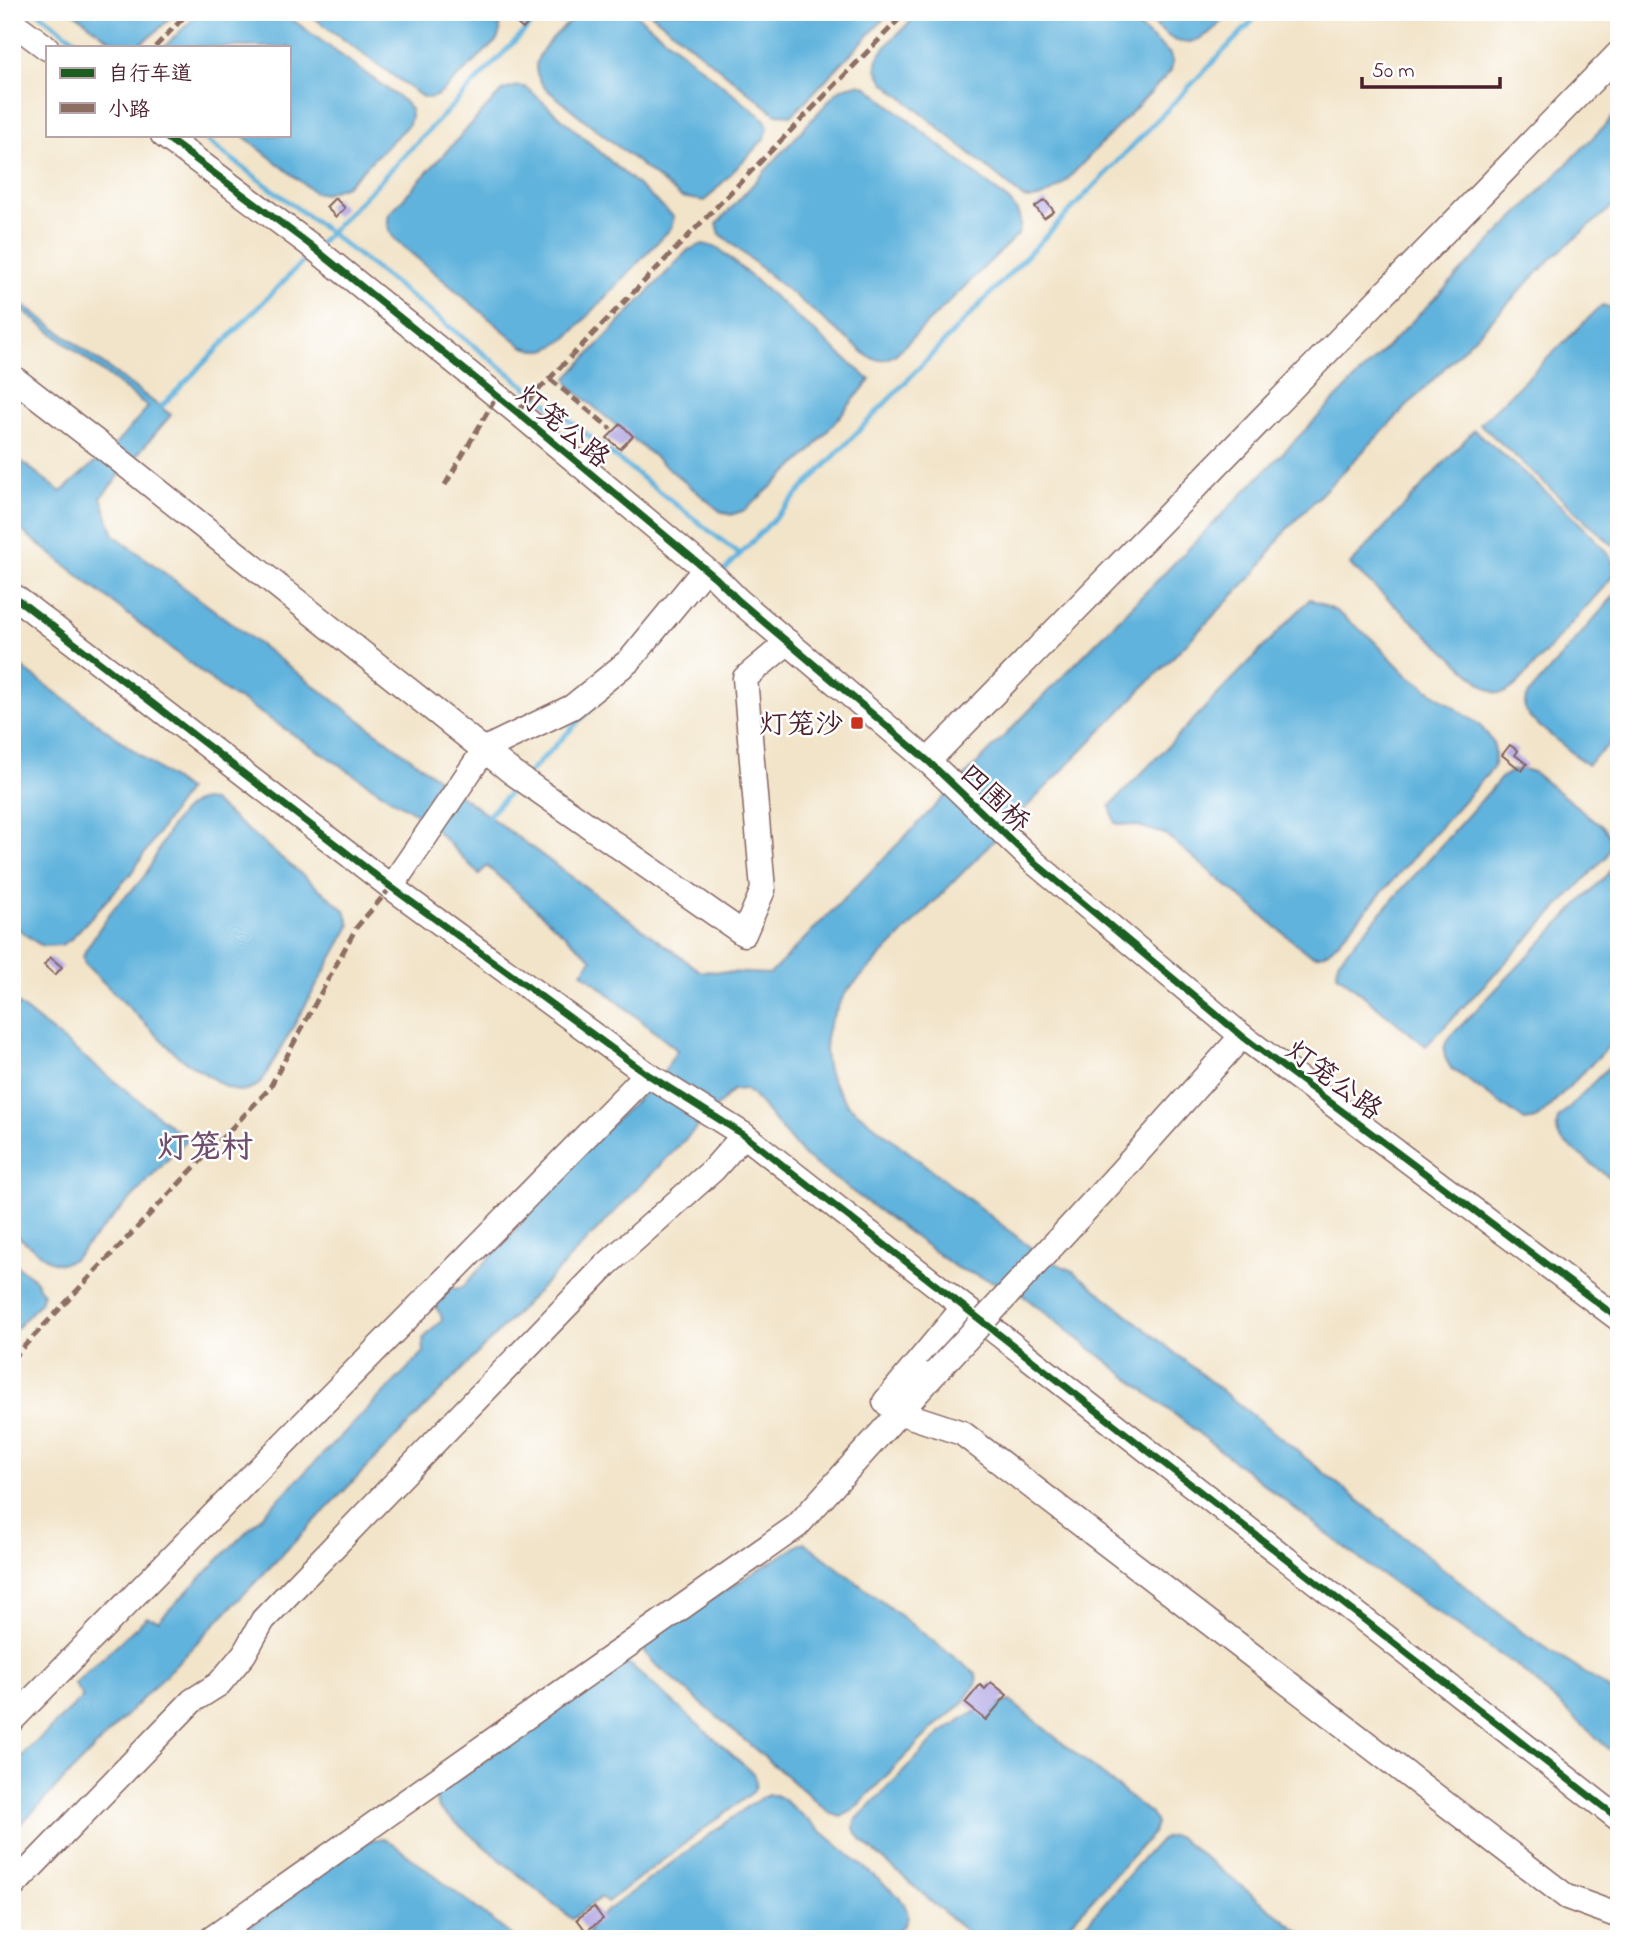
<svg xmlns="http://www.w3.org/2000/svg" width="1631" height="1951" font-family="'Indie Flower','LXGW WenKai TC',sans-serif">
	<style>
		.water { fill: #61b3dd; stroke: #566984; stroke-width: 2 }
		.lines { fill: none; stroke-linecap: round; stroke-linejoin: round }
		.stream { stroke: #61b3dd; stroke-width: 5 }
		.building { fill: #b3a8e5 }
		.minor-casing { stroke: #856462; stroke-width: 27 }
		.minor { stroke: #fff; stroke-width: 24 }
		.minor-bridge-casing { stroke: #856462; stroke-width: 27; stroke-linecap: butt }
		.minor-bridge { stroke: #fff; stroke-width: 24 }
		.quiet { stroke: #8d6e63; stroke-width: 5; stroke-dasharray: 10 5; stroke-linecap: butt }
		.cycleway-casing { stroke: #fff; stroke-width: 11 }
		.cycleway { stroke: #1b5e20; stroke-width: 7 }
		.poi-dot { fill: #c8321e; stroke: #fff; stroke-width: 2.5 }
		.labels { text-anchor: middle; stroke-width: 5; stroke-linejoin: round; paint-order: stroke }
		.street-label { font-size: 28px; fill: #4a1f2b; stroke: #fff }
		.poi-label { font-size: 28px; fill: #4a1f2b; stroke: #fff; text-anchor: end }
		.quarter-label { font-size: 32px; font-weight: bold; fill: #6f4f6c; stroke: #fff }
	</style>
	<rect width="100%" height="100%" fill="#fff"/>
	<filter id="ink" filterUnits="userSpaceOnUse"><feTurbulence type="fractalNoise" baseFrequency=".0143" numOctaves="2"/><feDisplacementMap in="SourceGraphic" scale="14" xChannelSelector="R" yChannelSelector="G"/><feConvolveMatrix kernelMatrix="1 2 1 2 8 2 1 2 1" color-interpolation-filters="sRGB"/></filter>
	<filter id="wash" filterUnits="userSpaceOnUse"><feTurbulence type="fractalNoise" baseFrequency=".00686" numOctaves="4" result="noise"/><feDisplacementMap in="SourceGraphic" scale="28" xChannelSelector="R" yChannelSelector="G"/><feGaussianBlur stdDeviation="1.57" result="paint"/><feColorMatrix in="noise" values="0 0 0 0 0 0 0 0 0 0 0 0 0 0 0 0 0 1.4 0 .05"/><feComposite in="paint" operator="in"/></filter>
	<g filter="url(#wash)">
		<rect width="100%" height="100%" fill="#f2e4c9"/>
		<g class="water">
			<path d="M73 12H176C126 64 125 51 73 12Z"/>
			<path d="M200 12H282L406 103C412 111 412 115 409 124L346 186 324 194 314 192 242 135H289V47H165L166 45Z"/>
			<path d="M306 12H492C500 21 503 30 496 41L442 92C435 97 430 100 421 96Z"/>
			<path d="M580 12H633L765 120 768 127 765 138 705 201 681 197 545 88C541 82 536 76 536 68 535 49 567 25 580 12Z"/>
			<path d="M649 12H885L883 20 792 115 776 114Z"/>
			<path d="M921 12H1122L1169 53C1174 60 1173 64 1170 72L1061 186C1049 193 1038 202 1024 198L885 83C881 77 876 71 877 63 878 49 910 23 921 12Z"/>
			<path d="M1141 12H1232C1217 27 1194 53 1171 38 1160 31 1151 21 1141 12Z"/>
			<path d="M857 84 866 86 1009 201C1019 212 1023 221 1018 234L896 354C887 360 879 362 869 357L720 234 717 224 836 93 843 88Z"/>
			<path d="M518 86 527 88 674 217 671 228 567 338C550 350 542 354 522 346L399 243C389 234 386 227 389 214L497 96 504 90Z"/>
			<path d="M1619 111V201L1554 256 1286 530 1256 572 846 992C829 1021 818 1042 830 1076 834 1085 842 1095 847 1104L1044 1258 1073 1271 1522 1632 1606 1687 1619 1699V1758L1517 1666 1367 1565 1016 1290 957 1268 804 1156 753 1095 744 1089 733 1090 12 1833V1765L83 1697 74 1684 147 1617 159 1620 424 1352 423 1339 442 1320 441 1315 427 1295 445 1283 455 1289 463 1287 539 1204 536 1195 661 1077 677 1050 582 972 592 959 487 866 479 874 425 819 382 793 241 700 233 697 12 523V454L61 492 117 443 148 407 12 302V296L171 415 101 497 114 535 449 787 700 971 770 974Z"/>
			<path d="M703 244 718 248 870 380 809 453 745 510 731 515 720 511 570 387 567 378 688 250Z"/>
			<path d="M1602 305 1619 310V548L1611 544 1480 424Z"/>
			<path d="M1474 430C1498 451 1608 541 1614 565 1615 570 1612 576 1610 580L1520 681C1507 694 1499 698 1484 686L1350 565Z"/>
			<path d="M1619 590V735L1587 765 1531 719C1524 711 1523 706 1527 696Z"/>
			<path d="M1310 599 1336 611 1372 639 1406 674 1478 724C1492 738 1499 747 1493 768L1336 944C1326 954 1319 959 1306 952L1165 834 1138 826 1115 823 1110 806Z"/>
			<path d="M12 660 187 790 130 875 70 940 61 945 44 946 37 943 12 924Z"/>
			<path d="M1523 769 1533 772 1604 828C1613 839 1612 845 1606 857L1426 1046 1337 974 1338 961 1502 777 1512 771Z"/>
			<path d="M202 800 212 801 345 910 350 926 266 1075 258 1085 248 1090 238 1091 226 1087 179 1057 85 964 83 958 85 951C95 936 104 920 115 907 125 896 137 887 145 875 160 852 173 807 202 800Z"/>
			<path d="M1619 862V1036L1543 1113 1536 1119 1525 1121 1451 1068C1444 1058 1442 1051 1447 1040Z"/>
			<path d="M15 1002 187 1139 74 1259 61 1264 50 1261 12 1232V1004Z"/>
			<path d="M1619 1056V1185L1561 1140C1556 1132 1556 1128 1558 1119Z"/>
			<path d="M12 1262 35 1280 43 1293 40 1303 12 1333Z"/>
			<path d="M804 1542 976 1674 977 1682 960 1706 935 1726 852 1811 841 1817 830 1813 653 1662 645 1653 644 1647 655 1633Z"/>
			<path d="M624 1661 632 1666 753 1773C757 1781 757 1785 753 1792L607 1902 601 1897 572 1919 438 1808 435 1796Z"/>
			<path d="M1010 1701 1151 1814 1156 1823 1153 1833 1056 1939H975L862 1841 854 1828 855 1821 940 1734 970 1714Z"/>
			<path d="M768 1795H775L783 1799 899 1897C917 1920 905 1925 886 1939H594L588 1934 589 1930 604 1913 751 1804Z"/>
			<path d="M1172 1836 1180 1838 1309 1939H1073L1152 1848 1164 1838Z"/>
			<path d="M375 1839H383L392 1843 516 1939H232L364 1843Z"/>
		</g>
		<g class="lines">
			<g class="stream">
				<path d="M38 12 84 47"/>
				<path d="M200 135 330 233 739 554"/>
				<path d="M319 244 543 12"/>
				<path d="M158 410 310 254"/>
				<path d="M722 573 1261 12"/>
				<path d="M690 605 713 582"/>
				<path d="M528 774 601 698"/>
				<path d="M484 820 518 784"/>
			</g>
		</g>
		<g id="blocks">
			<g class="building">
				<path d="M524 13 531 20 523 29 515 22Z"/>
				<path d="M335 198 345 208 336 217 326 207Z"/>
				<path d="M1045 200 1054 211 1044 218 1035 207Z"/>
				<path d="M621 424 633 436 620 449 607 438Z"/>
				<path d="M1510 745 1518 751 1515 755 1527 764 1522 771 1502 755Z"/>
				<path d="M50 957 62 967 55 975 44 965Z"/>
				<path d="M991 1682 1007 1695 986 1720 965 1703 980 1685 985 1689Z"/>
				<path d="M594 1907 603 1919 586 1931 577 1919Z"/>
			</g>
		</g>
	</g>
	<g filter="url(#ink)">
		<use href="#blocks" fill-opacity="0" stroke="#856462" stroke-width="2"/>
		<g class="lines">
			<defs>
				<g id="minor">
					<path d="M12 22 47 48"/>
					<path d="M163 135 309 244 517 412 716 578 738 600 928 761 1035 863 1242 1036 1619 1319"/>
					<path d="M12 377 103 447 513 773 744 934 763 890 745 678 788 642"/>
					<path d="M12 595 391 887 647 1074 744 1135 1619 1819"/>
					<path d="M928 761 1619 53"/>
					<path d="M391 887 485 749 572 707 630 660 704 570"/>
					<path d="M1116 1177 1242 1036"/>
					<path d="M964 1307 885 1402 901 1413 962 1433 1567 1897 1619 1916"/>
					<path d="M12 1720 647 1074"/>
					<path d="M12 1887 192 1701 219 1684 244 1654 263 1620 606 1265 713 1170 744 1135"/>
					<path d="M211 1939 797 1526 936 1372"/>
				</g>
			</defs>
			<use href="#minor" class="minor-casing"/>
			<use href="#minor" class="minor"/>
			<defs>
				<path id="minor-bridge" d="M936 1372 1116 1177"/>
			</defs>
			<use href="#minor-bridge" class="minor-bridge-casing"/>
			<use href="#minor-bridge" class="minor-bridge"/>
			<g class="quiet">
				<path d="M155 47 189 12"/>
				<path d="M550 379 611 429"/>
				<path d="M517 412 906 12"/>
				<path d="M445 485 497 396"/>
				<path d="M12 1359 269 1089 356 928 391 887"/>
			</g>
			<defs>
				<g id="cycleway">
					<path d="M163 135 309 244 517 412 716 578 738 600 928 761 1035 863 1242 1036 1619 1319"/>
					<path d="M12 595 391 887 647 1074 744 1135 1619 1819"/>
				</g>
			</defs>
			<use href="#cycleway" class="cycleway-casing"/>
			<use href="#cycleway" class="cycleway"/>
		</g>
	</g>
	<rect class="poi-dot" x="850" y="716" width="14" height="14" rx="3.5"/>
	<g class="labels">
		<g class="street-label">
			<text transform="translate(564 425) rotate(40)" y="10">灯笼公路</text>
			<text transform="translate(996 797) rotate(44)" y="10">四围桥</text>
			<text transform="translate(1335 1079) rotate(37)" y="10">灯笼公路</text>
		</g>
		<g class="poi-label">
			<text x="843" y="733">灯笼沙</text>
		</g>
		<g class="quarter-label">
			<text x="205" y="1157">灯笼村</text>
		</g>
	</g>
	<rect width="1631" height="1951" fill="none" stroke="#fff" stroke-width="42"/>
	<rect x="46" y="46" width="245" height="91" fill="#ffffff" stroke="#b7a5aa" stroke-width="2"/>
	<rect x="60" y="68" width="35" height="10" fill="#1b5e20" stroke="#b7a5aa" stroke-width="2"/>
	<text x="108" y="80" font-size="21" fill="#4a1f2b">自行车道</text>
	<rect x="60" y="103" width="35" height="10" fill="#8d6e63" stroke="#b7a5aa" stroke-width="2"/>
	<text x="108" y="116" font-size="21" fill="#4a1f2b">小路</text>
	<path d="M1362 77v10h138v-10" fill="none" stroke="#4a1f2b" stroke-width="3.5"/>
	<text x="1372" y="77" font-size="21" fill="#4a1f2b" stroke="#ffffff" stroke-width="5" paint-order="stroke">50 m</text>
</svg>
